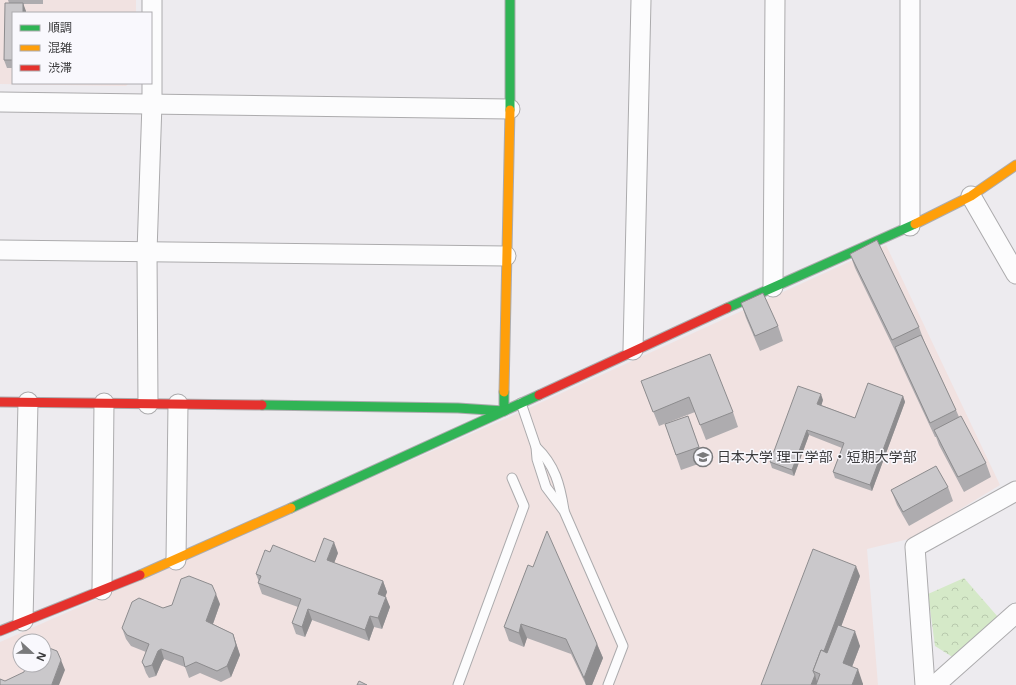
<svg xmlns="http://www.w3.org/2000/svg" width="1016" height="685" font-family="'Noto Sans','Noto Sans JP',sans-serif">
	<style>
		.education { fill: #f1e2e1; fill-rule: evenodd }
		.forest { fill: url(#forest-crowns) }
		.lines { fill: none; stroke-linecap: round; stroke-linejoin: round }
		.lane-casing { stroke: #acabad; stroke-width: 11 }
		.street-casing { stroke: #acabad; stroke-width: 21 }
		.fast-casing { stroke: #acabad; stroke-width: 11 }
		.slow-casing { stroke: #acabad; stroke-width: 11 }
		.jam-casing { stroke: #acabad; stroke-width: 11 }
		.lane { stroke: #fcfcfd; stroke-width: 9 }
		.street { stroke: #fcfcfd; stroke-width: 19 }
		.fast { stroke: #30b455; stroke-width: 9 }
		.slow { stroke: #ff9f0a; stroke-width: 9 }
		.jam { stroke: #e5322d; stroke-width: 9 }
		.wall { fill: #aeacaf }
		.shaded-wall { fill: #8d8c8e }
		.building { fill: #cac8cb; stroke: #8d8c8e }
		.labels { text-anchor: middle; stroke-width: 3; stroke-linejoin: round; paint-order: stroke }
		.poi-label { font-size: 14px; fill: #3b3b3d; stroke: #f9f8fd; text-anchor: start }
	</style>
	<defs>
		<pattern id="forest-crowns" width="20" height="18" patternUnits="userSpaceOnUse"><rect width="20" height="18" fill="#d5e9c8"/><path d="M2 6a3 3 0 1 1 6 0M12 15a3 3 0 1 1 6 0" fill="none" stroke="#b8c9ad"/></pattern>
	</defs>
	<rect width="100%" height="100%" fill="#edebef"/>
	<g class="education">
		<path d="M0 0H136V13H13V83H129L126 86 0 84Z"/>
		<path d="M886 245 1000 485 913 538 867 549 878 685H0V642L507 418ZM20 641H44V665H20Z"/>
	</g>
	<path class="forest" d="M964 578 998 617 954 658 935 646 928 594Z"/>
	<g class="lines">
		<defs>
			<g id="lane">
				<path d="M521 403 536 447 537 459 546 487 564 511 623 646 608 685"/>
				<path d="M536 447C555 465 560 485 564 510"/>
				<path d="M458 685 524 506 512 478"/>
			</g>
			<g id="street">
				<path d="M0 102 510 109"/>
				<path d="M971 196 1016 274"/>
				<path d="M910 226V0"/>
				<path d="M0 250 506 256"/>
				<path d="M773 287 775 0"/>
				<path d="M633 350 641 0"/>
				<path d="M148 404 147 252 152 103V0"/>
				<path d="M176 560 178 404"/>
				<path d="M102 590 104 403"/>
				<path d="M23 621 28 402"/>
				<path d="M925 685 915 547 1016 491"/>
				<path d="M935 685 1016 613"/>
			</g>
			<g id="fast">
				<path d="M510 110V0"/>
				<path d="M727 308 915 224"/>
				<path d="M262 405 458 408 504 411V392"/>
				<path d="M291 508 539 395"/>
			</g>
			<g id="slow">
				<path d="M915 224 971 196 1016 165"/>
				<path d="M504 392 510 110"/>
				<path d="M140 575 291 508"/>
			</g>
			<g id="jam">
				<path d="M539 395 727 308"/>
				<path d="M0 402 262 405"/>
				<path d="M0 631 140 575"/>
			</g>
		</defs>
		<use href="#lane" class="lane-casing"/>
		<use href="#street" class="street-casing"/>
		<use href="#fast" class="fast-casing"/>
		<use href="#slow" class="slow-casing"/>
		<use href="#jam" class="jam-casing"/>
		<use href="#lane" class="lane"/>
		<use href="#street" class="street"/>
		<use href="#fast" class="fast"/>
		<use href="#slow" class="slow"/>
		<use href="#jam" class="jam"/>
	</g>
	<g class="wall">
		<path d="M8 0H43V4H23L26 13H13V68H7L4 60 9 3Z"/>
		<path d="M850 254 919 327 924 341 956 410 959 417 986 463 991 477 964 492 939 445 936 437H935L900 362 897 355 855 268Z"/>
		<path d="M741 303 778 326 783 341 760 351 746 318Z"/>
		<path d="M641 381 733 412 738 427 706 440 695 412 659 426Z"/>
		<path d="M903 396 905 402 872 491 835 478 833 472 842 448 809 435 794 476 772 468 770 462 823 400 821 405 855 418Z"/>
		<path d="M688 416 704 462 681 470 665 424Z"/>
		<path d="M948 487 953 501 909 526 897 505 891 490Z"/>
		<path d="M338 553 334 563 383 581 387 592 385 597 390 607 382 629 374 627 369 641 312 620 305 637 296 634 292 623 298 607 262 594 258 583 259 582 256 574 315 562Z"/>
		<path d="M528 565 597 644 603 658 592 685H586L571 654 527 638 524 647 509 641 504 627Z"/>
		<path d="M860 576 841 626 860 646 852 667 863 684V685H761Z"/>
		<path d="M220 604 213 624 233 634 240 655 231 677 221 682 200 673 189 678 185 667 164 659 162 662 156 676 149 678 146 673 142 662 146 652 131 646 126 639 122 628 163 608 172 605Z"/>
	</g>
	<g class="shaded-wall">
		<path d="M23 3 26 11V13H23Z"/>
		<path d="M821 394 823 400 820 410 817 404Z"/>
		<path d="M903 396 905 402 872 491 870 485Z"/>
		<path d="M807 430 809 435 794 476 792 470Z"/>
		<path d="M334 542 338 553 331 571 327 560Z"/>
		<path d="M856 566 860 576 822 678 820 674 816 672Z"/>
		<path d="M383 581 387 592 382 605 378 594Z"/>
		<path d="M216 594 220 604 210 632 206 621Z"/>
		<path d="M386 597 390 607 382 629 378 618Z"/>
		<path d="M308 609 312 620 305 637 302 627Z"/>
		<path d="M370 616 374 627 369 641 365 630Z"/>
		<path d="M521 624 527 638 524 647 519 633Z"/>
		<path d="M855 631 860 646 848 677 843 663Z"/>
		<path d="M233 634 240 655 231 677 227 666Z"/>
		<path d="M597 644 603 658 592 685H586L584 678Z"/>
		<path d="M161 649 164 659 162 662 156 676 152 665 158 651Z"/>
		<path d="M61 660 65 670 59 685H52V684Z"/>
		<path d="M858 669 863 684V685H852Z"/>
		<path d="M815 675 818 685H811Z"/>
	</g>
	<g class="building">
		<path d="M5 3H23V13H13V60H4Z"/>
		<path d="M877 240 919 327 892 340 850 254Z"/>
		<path d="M763 293 778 326 755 336 741 303Z"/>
		<path d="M921 335 956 410 930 423 895 347Z"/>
		<path d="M710 354 733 412 700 425 689 397 653 412 641 381Z"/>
		<path d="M868 383 903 396 870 485 833 472 844 443 807 430 792 470 770 462 798 386 821 394 817 404 855 418Z"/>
		<path d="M688 416 699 447 676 455 665 424Z"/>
		<path d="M961 416 986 463 958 477 934 430Z"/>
		<path d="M936 466 948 487 903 512 891 490Z"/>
		<path d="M547 531 597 644 584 678 566 639 521 624 519 633 504 627 528 565 533 567Z"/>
		<path d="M324 538 334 542 327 560 383 581 378 594 386 597 378 618 370 616 365 630 308 609 302 627 292 623 301 599 258 583 261 576 256 574 265 550 270 552 273 545 315 562Z"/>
		<path d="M813 549 856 566 824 651 821 650 813 671 815 675 811 685H761Z"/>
		<path d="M189 576 212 585 216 594 206 621 233 634 236 645 227 666 217 671 196 662 185 667 183 657 161 649 158 651 152 665 145 667 142 662 149 644 127 635 122 628 132 602 139 598 163 608 172 605 181 579Z"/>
		<path d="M838 625 855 631 843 663 858 669 852 685H816L820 674 813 671 821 650 827 653Z"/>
		<path d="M44 646 57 651 61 660 52 684V685H0V679L5 681 24 672 26 665H44Z"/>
		<path d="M359 681 367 685H357Z"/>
	</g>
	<defs>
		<symbol id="university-ring" viewBox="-11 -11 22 22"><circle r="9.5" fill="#f9f8fd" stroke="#79797b" stroke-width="1.5"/><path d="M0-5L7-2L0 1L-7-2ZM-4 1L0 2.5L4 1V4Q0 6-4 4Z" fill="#79797b"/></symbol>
	</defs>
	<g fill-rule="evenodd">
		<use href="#university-ring" x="692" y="446" width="22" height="22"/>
	</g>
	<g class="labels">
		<g class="poi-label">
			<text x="717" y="462">日本大学 理工学部・短期大学部</text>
		</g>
	</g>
	<rect x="12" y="12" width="140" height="72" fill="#f9f8fd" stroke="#adacb0"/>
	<rect x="20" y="25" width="20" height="6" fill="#30b455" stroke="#adacb0"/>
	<text x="48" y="32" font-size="12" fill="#3b3b3d">順調</text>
	<rect x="20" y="45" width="20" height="6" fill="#ff9f0a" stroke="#adacb0"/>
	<text x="48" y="52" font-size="12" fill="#3b3b3d">混雑</text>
	<rect x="20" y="65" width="20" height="6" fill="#e5322d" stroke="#adacb0"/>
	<text x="48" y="72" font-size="12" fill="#3b3b3d">渋滞</text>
	<g transform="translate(32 653) rotate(112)"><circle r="19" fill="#f9f8fd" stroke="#adacb0"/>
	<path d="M0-3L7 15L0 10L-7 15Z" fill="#79797b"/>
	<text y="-6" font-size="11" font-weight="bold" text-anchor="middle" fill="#3b3b3d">N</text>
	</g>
</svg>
